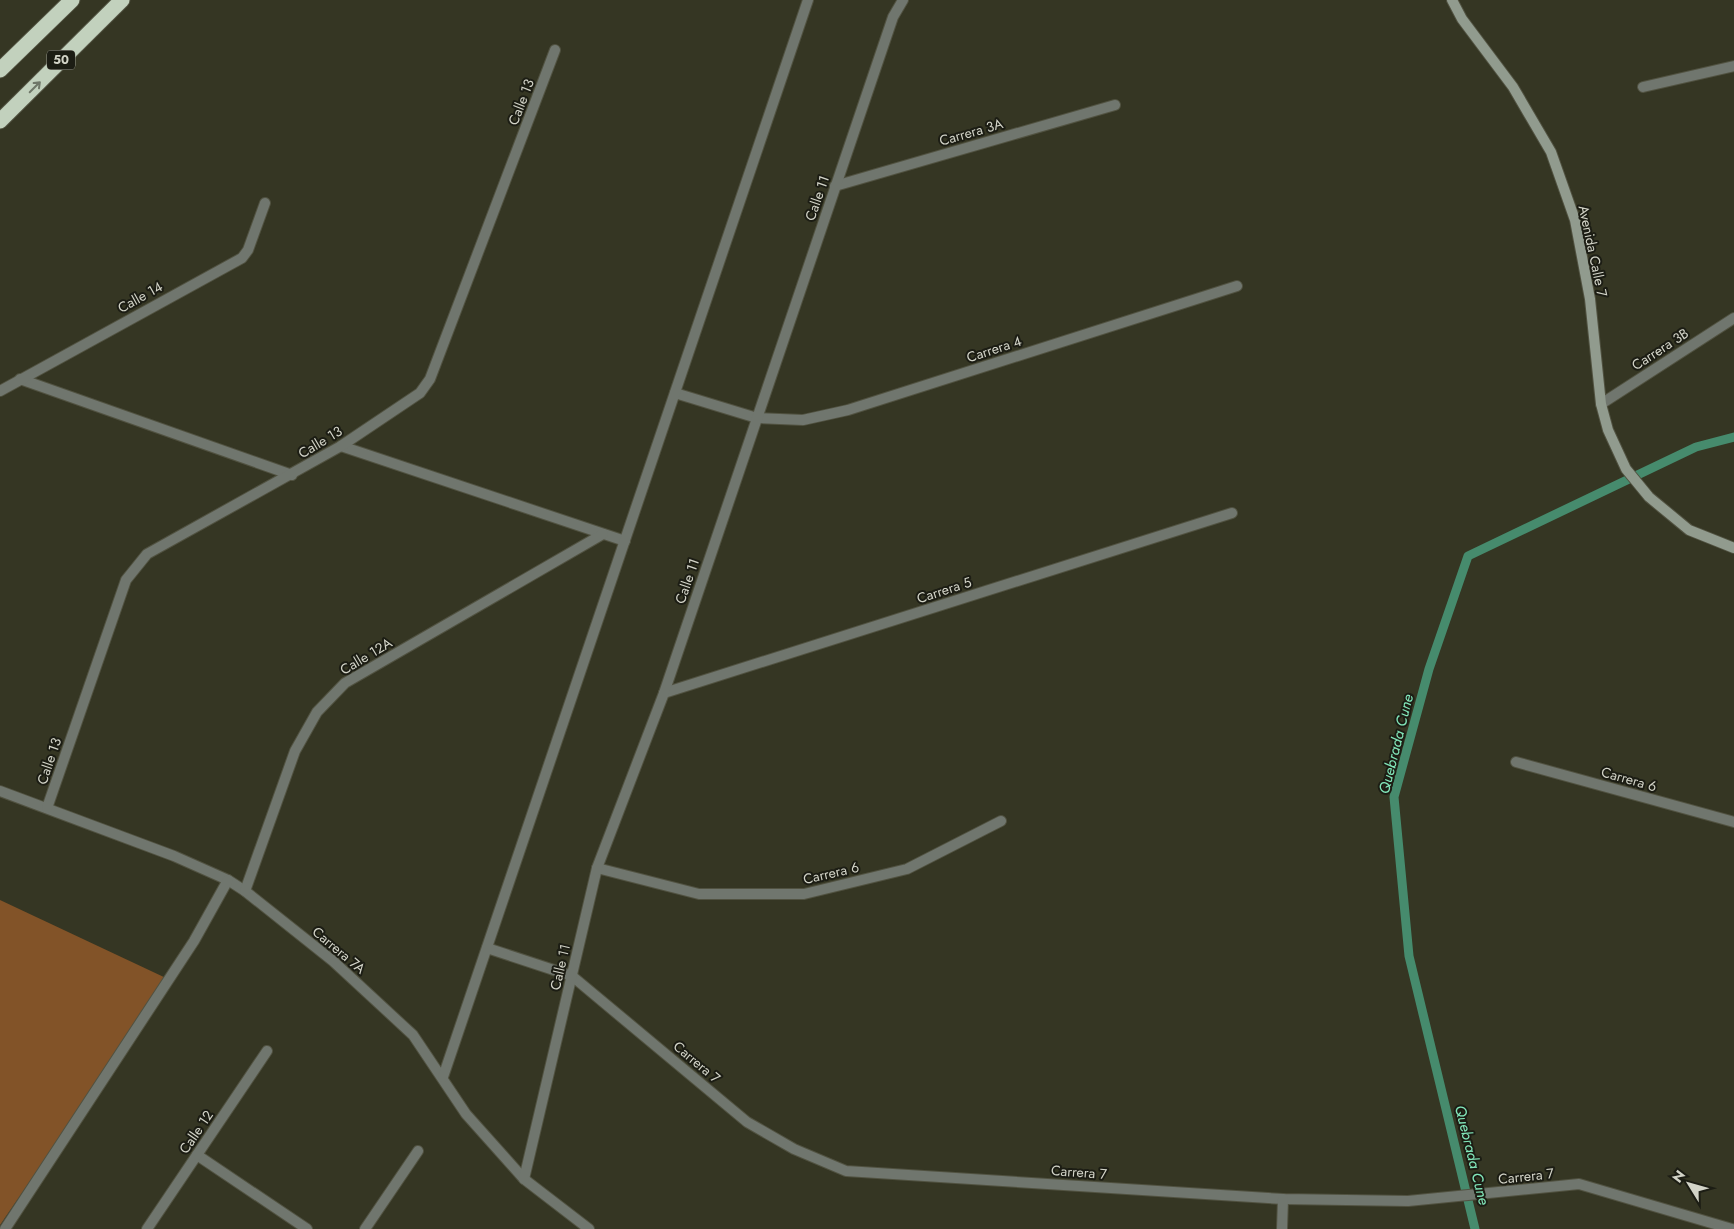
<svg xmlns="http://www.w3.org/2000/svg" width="1734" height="1229" font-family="Jost,sans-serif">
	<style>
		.forest { fill: #825328 }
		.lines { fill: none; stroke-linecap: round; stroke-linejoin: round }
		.stream { stroke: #468b6d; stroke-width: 9 }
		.street-casing { stroke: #515241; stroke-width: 12 }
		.secondary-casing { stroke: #515241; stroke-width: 12 }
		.highway-casing { stroke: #515241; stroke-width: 17 }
		.street { stroke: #70766e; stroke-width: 10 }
		.secondary { stroke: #919b8e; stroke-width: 10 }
		.highway { stroke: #c2d1bd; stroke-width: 15 }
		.oneway { stroke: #6f7768 }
		.labels { text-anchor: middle; stroke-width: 4; stroke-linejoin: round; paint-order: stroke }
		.shield { fill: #1c1d14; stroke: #9c9d92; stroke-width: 1 }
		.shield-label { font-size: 12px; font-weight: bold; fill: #d3d4c8 }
		.street-label { font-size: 14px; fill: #d3d4c8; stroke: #1c1d14 }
		.water-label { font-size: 15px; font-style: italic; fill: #83e8bb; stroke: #1c1d14 }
	</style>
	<rect width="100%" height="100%" fill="#353623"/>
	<path class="forest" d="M0 900 168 979 0 1225Z"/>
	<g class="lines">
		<path class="stream" d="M1475 1229 1409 956 1394 797 1429 669 1468 556 1696 447 1734 437"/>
		<defs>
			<g id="street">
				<path d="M1643 87 1734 66"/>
				<path d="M835 186 1115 105"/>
				<path d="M20 379 292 475"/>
				<path d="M0 391 242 258 248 250 265 203"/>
				<path d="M675 393 757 418 803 420 848 410 1237 286"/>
				<path d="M1601 404 1734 318"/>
				<path d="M341 446 625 541"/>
				<path d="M664 693 1232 513"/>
				<path d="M1516 762 1734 822"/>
				<path d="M0 791 174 856 228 880 245 891 333 961 413 1035 466 1114 524 1179 589 1229"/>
				<path d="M47 808 126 580 147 554 341 446 420 393 430 379 555 50"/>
				<path d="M597 868 699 894H804L907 869 1001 821"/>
				<path d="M245 891 295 751 317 712 345 683 603 534"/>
				<path d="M487 948 572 976 747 1122 794 1149 846 1171 1283 1199 1408 1201 1579 1184 1732 1229"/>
				<path d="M443 1077 808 0"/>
				<path d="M197 1155 307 1229"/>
				<path d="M524 1179 597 868 664 693 893 17 903 0"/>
				<path d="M5 1229 194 941 228 880"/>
				<path d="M147 1229 267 1051"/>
				<path d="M365 1229 418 1151"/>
				<path d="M1282 1229 1283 1199"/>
			</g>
			<path id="secondary" d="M1452 0 1462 19 1513 87 1551 152 1575 220 1590 299 1601 404 1608 430 1626 469 1649 497 1689 530 1734 548"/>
			<g id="highway">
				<path d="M0 70 72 0"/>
				<path d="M0 121 122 0"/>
			</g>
		</defs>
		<use href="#street" class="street-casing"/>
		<use href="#secondary" class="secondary-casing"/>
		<use href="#highway" class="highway-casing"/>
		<use href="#street" class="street"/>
		<use href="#secondary" class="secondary"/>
		<use href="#highway" class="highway"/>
	</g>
	<defs><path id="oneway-shaft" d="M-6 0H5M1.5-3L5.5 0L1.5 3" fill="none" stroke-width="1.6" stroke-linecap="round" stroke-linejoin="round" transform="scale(1.25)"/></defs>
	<use class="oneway" href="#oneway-shaft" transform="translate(35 87) rotate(-45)"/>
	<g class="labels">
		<rect class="shield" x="47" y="50.5" width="28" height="19" rx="4"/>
		<g class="shield-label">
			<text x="61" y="64">50</text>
		</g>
		<g class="street-label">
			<text transform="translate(521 102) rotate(-69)" y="5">Calle 13</text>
			<text transform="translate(971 132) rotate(-16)" y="5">Carrera 3A</text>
			<text transform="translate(817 198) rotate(-71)" y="5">Calle 11</text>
			<text transform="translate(1593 251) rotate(78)" y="5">Avenida Calle 7</text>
			<text transform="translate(140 297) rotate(-29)" y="5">Calle 14</text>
			<text transform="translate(994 349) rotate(-18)" y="5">Carrera 4</text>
			<text transform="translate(1660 349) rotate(-33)" y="5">Carrera 3B</text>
			<text transform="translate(320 442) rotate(-31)" y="5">Calle 13</text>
			<text transform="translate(687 581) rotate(-71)" y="5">Calle 11</text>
			<text transform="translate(944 590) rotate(-18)" y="5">Carrera 5</text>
			<text transform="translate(366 656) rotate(-31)" y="5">Calle 12A</text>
			<text transform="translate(49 761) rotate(-71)" y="5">Calle 13</text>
			<text transform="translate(1629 779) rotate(16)" y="5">Carrera 6</text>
			<text transform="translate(831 873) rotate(-13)" y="5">Carrera 6</text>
			<text transform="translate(339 950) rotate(40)" y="5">Carrera 7A</text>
			<text transform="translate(560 967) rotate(-77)" y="5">Calle 11</text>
			<text transform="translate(697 1062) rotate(40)" y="5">Carrera 7</text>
			<text transform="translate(196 1132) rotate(-56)" y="5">Calle 12</text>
			<text transform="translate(1079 1172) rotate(4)" y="5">Carrera 7</text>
			<text transform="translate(1526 1176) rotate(-6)" y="5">Carrera 7</text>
		</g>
		<g class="water-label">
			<text transform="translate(1396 744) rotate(-76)" y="5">Quebrada Cune</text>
			<text transform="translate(1472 1155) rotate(76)" y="5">Quebrada Cune</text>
		</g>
	</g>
	<g transform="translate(1689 1184) rotate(307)" stroke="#1c1d14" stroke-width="4" paint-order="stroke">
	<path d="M0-4L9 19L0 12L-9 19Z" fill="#d3d4c8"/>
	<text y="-8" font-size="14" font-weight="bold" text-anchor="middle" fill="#d3d4c8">N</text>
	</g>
</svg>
